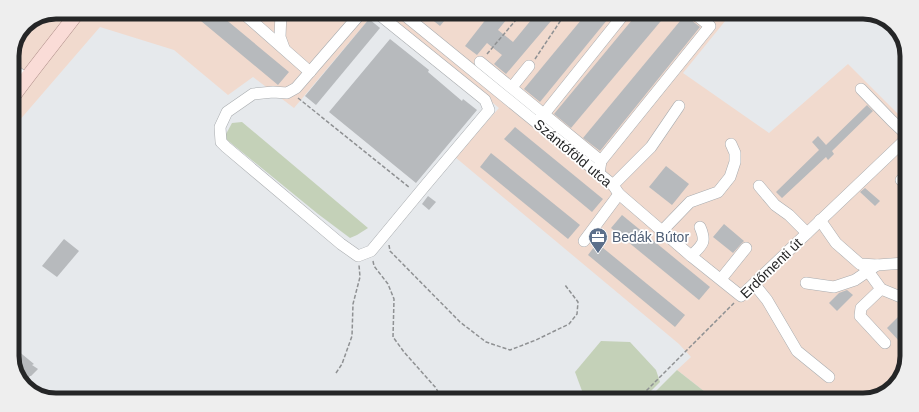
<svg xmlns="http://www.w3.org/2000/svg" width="919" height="412" font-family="Helvetica,sans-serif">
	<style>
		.industrial { fill: #f1dace }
		.green { fill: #c4d1b8 }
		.building { fill: #b7babd }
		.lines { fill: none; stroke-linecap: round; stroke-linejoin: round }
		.minor-casing { stroke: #a9acaf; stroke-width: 12 }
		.major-casing { stroke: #ae8d88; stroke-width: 15 }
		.path { stroke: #8f9193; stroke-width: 1.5; stroke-dasharray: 4 2; stroke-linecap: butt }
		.minor { stroke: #fff; stroke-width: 11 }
		.major { stroke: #fadcd7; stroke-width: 14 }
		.labels { text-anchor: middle; stroke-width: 3.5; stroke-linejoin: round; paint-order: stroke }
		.street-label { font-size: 14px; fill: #252627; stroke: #fff }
		.service-label { font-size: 14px; fill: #4e5e75; stroke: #fff; text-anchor: start }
		.rim { fill: none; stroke: #252627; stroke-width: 5 }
	</style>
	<rect width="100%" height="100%" fill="#e6e9ec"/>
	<g class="industrial">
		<path d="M56 12 374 13 294 108 253 77 228 95 174 50 100 27 12 129V54L25 25Z"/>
		<path d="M384 13 730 15 683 73 769 133 848 64 906 122 904 373 887 393 863 400 714 399 677 370 691 357 679 344 455 157 499 108Z"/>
	</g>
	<g class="green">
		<path d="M242 122 368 228 357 235 350 238 318 214 226 139V134L232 123Z"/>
		<path d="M601 341 630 342 656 370 660 382 643 399H585L575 372Z"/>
		<path d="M677 370 714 399H648Z"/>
	</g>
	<g class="building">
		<path d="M181 13H218L289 72 278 85 195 16 190 21Z"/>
		<path d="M425 14H450L440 26Z"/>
		<path d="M490 14H511L498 30 513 42 536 14H557L506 74 494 64 502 55 487 43 477 55 465 46Z"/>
		<path d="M586 14H612L540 102 524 89Z"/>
		<path d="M637 14 666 15 571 128 554 114Z"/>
		<path d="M685 15 700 27 600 151 583 138Z"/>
		<path d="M369 19 380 28 316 105 305 96Z"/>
		<path d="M390 39 429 70 428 72 462 101 463 99 477 110 416 183 329 112Z"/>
		<path d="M867 105 873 111 832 151 834 154 828 160 826 157 782 198 776 192 819 150 812 142 818 136 826 145Z"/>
		<path d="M515 127 603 199 592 212 504 139Z"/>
		<path d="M491 153 580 225 568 239 480 167Z"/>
		<path d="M666 166 689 184 672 205 649 187Z"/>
		<path d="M865 188 880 201 875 206 860 192Z"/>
		<path d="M428 196 436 202 429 210 422 204Z"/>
		<path d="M622 215 710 287 699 300 611 228Z"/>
		<path d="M724 224 744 241 741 244 733 253 713 237Z"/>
		<path d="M64 239 79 251 57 277 42 266Z"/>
		<path d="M597 243 685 315 675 327 588 255Z"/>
		<path d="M847 290 853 295 837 311 829 303 839 293Z"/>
		<path d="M904 311V338L900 342 887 328Z"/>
		<path d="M12 350 15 352 17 350 34 364 32 365 38 369 31 376H30L25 382 19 378 12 359Z"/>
	</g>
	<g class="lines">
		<defs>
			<g id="minor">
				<path d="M243 13 310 72"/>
				<path d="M281 13 280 37 284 48"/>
				<path d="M361 13 296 88 287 93 273 92 253 94 227 112 220 127 221 142 226 147 341 244 358 256 371 251 424 187 489 110 485 100 381 16"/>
				<path d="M402 13 613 185 619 194 691 256 741 296 906 139"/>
				<path d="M480 62 601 161"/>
				<path d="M12 68 26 79"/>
				<path d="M512 87 529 66"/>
				<path d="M861 89 892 121 906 134"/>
				<path d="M540 119 624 14"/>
				<path d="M599 173 601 161 710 26 696 15"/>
				<path d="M901 180 906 184"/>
				<path d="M613 185 651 147 679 106"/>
				<path d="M759 186 775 205 789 215 807 233"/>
				<path d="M820 220 836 243 860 264 877 265 905 263"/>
				<path d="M662 231 690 202 718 192 730 177 735 162V153L731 144"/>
				<path d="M584 241 619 194"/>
				<path d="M691 256C702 245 707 243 700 227"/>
				<path d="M864 267 868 271 881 289 903 298H904"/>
				<path d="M721 279 746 248"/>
				<path d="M806 283 834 287 855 280 877 265"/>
				<path d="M754 284 767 300 797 351 829 377"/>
				<path d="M881 289 861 308 860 316 885 343"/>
			</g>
			<path id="major" d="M12 98C33 69 56 41 78 12"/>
		</defs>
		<use href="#minor" class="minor-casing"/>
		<use href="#major" class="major-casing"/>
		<g class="path">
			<path d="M487 54 521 14"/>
			<path d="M535 59 565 14"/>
			<path d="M298 98 410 188"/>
			<path d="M389 245 390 251 460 322 486 342 510 350 536 340 569 324 577 314 578 302 565 285"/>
			<path d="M373 261 374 266 388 284 394 299 393 337 404 352 436 388 441 398"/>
			<path d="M336 373 342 364 352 336 353 304 360 277 359 265"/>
			<path d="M638 399 734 303"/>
		</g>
		<use href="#minor" class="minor"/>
		<use href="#major" class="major"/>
	</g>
	<defs>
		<symbol id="office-pin" viewBox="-11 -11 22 30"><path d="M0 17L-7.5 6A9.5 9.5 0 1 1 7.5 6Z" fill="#5c6f8a" stroke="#fff"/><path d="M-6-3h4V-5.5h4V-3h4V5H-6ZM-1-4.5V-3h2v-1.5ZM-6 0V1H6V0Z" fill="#fff"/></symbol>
	</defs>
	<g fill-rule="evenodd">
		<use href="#office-pin" x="587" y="226" width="22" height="30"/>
	</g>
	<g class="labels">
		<g class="street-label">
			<text transform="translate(573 153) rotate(40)" y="5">Szántóföld utca</text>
			<text transform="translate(771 268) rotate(-44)" y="5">Erdőmenti út</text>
		</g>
		<g class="service-label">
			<text x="612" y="242">Bedák Bútor</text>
		</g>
	</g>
	<path d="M0 0H919V412H0ZM56 19H863A37 37 0 0 1 900 56V356A37 37 0 0 1 863 393H56A37 37 0 0 1 19 356V56A37 37 0 0 1 56 19Z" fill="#eee" fill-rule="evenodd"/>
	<path class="rim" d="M56 19H863A37 37 0 0 1 900 56V356A37 37 0 0 1 863 393H56A37 37 0 0 1 19 356V56A37 37 0 0 1 56 19Z"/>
</svg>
